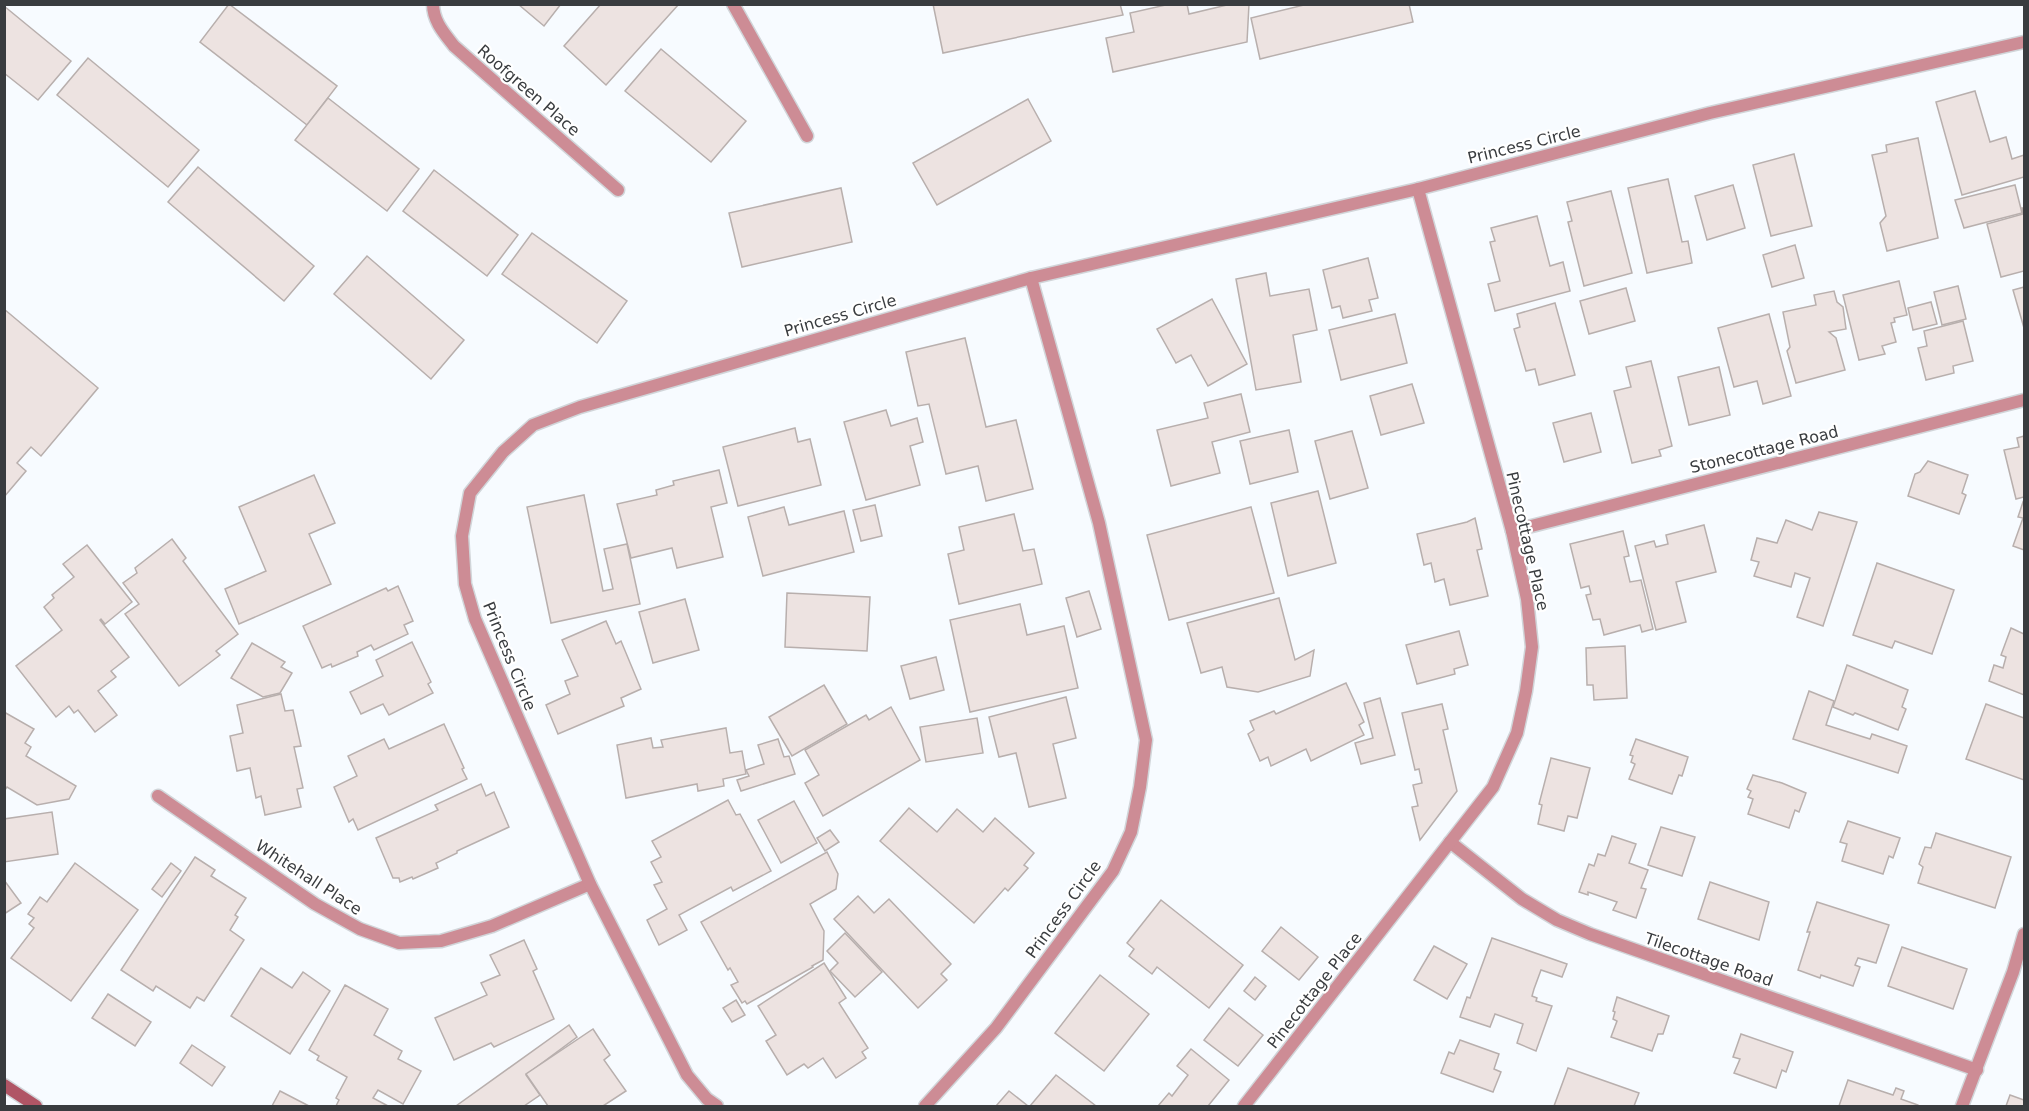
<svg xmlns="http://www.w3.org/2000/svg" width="2029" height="1111" font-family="'DejaVu Sans',sans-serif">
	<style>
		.building { fill: #ede3e1; stroke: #b8afad; stroke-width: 1.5 }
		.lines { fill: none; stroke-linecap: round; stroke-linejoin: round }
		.street-casing { stroke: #d1d5d9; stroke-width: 15 }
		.secondary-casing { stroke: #d1d5d9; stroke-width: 15 }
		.street { stroke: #cd8c95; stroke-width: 12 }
		.secondary { stroke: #b05565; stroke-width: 12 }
		.labels { text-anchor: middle; stroke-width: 4.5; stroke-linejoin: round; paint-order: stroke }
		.street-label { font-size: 16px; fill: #393c3f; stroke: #fff }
	</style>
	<rect width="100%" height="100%" fill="#f7fbff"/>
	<g class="building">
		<path d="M229 4 337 86 307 125 200 42Z"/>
		<path d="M518 4H561L544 26Z"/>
		<path d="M601 4H679L606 85 564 46Z"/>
		<path d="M933 4H1120L1123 15 943 53Z"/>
		<path d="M1170 4H1187L1189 14 1231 4H1249L1247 42 1113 72 1106 38 1134 32 1130 13Z"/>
		<path d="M1308 4H1409L1413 22 1260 59 1251 18Z"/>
		<path d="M4 6 71 61 38 100 4 73Z"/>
		<path d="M661 49 746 121 711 162 625 91Z"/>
		<path d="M88 58 199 150 168 187 57 95Z"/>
		<path d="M1975 91 1990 142 2006 137 2012 159 2024 155V177L1962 195 1936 102Z"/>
		<path d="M328 98 419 169 387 211 295 140Z"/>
		<path d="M1028 99 1051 141 937 205 913 163Z"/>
		<path d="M1918 138 1938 238 1887 251 1880 223 1886 216 1872 155 1887 152 1886 145Z"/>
		<path d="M1794 154 1812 226 1771 236 1753 165Z"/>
		<path d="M198 167 314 266 284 301 168 202Z"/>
		<path d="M434 170 518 235 487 276 403 211Z"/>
		<path d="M1668 179 1682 242 1688 241 1692 263 1647 273 1628 188Z"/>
		<path d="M1733 185 1745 228 1707 240 1695 196Z"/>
		<path d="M2015 185 2022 213 1964 228 1955 200Z"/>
		<path d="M841 188 852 242 742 267 729 213Z"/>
		<path d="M1611 191 1632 273 1584 286 1568 222 1572 221 1567 202Z"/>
		<path d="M2022 208H2024V271L2001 277 1987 224 2023 214Z"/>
		<path d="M1537 216 1550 266 1563 262 1570 291 1495 311 1488 284 1500 281 1490 242 1495 241 1491 228Z"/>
		<path d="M532 233 627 301 597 343 502 274Z"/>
		<path d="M1795 245 1804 278 1772 287 1763 255Z"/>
		<path d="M367 256 464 340 431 379 334 294Z"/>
		<path d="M1368 258 1378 298 1369 300 1372 311 1343 318 1340 306 1332 308 1323 270Z"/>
		<path d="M1266 273 1270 296 1309 289 1317 330 1293 335 1301 382 1256 390 1236 279Z"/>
		<path d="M1899 281 1907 315 1894 318 1895 322 1891 323 1896 342 1882 346 1885 354 1859 360 1843 295Z"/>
		<path d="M1958 286 1966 319 1942 325 1934 292Z"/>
		<path d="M2024 287V328L2013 290Z"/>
		<path d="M1626 288 1635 321 1589 334 1580 301Z"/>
		<path d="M1834 291 1837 302 1843 307 1846 329 1829 332 1836 338 1845 370 1796 383 1787 351 1790 347 1783 312 1816 305 1814 295Z"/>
		<path d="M1212 299 1247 364 1208 386 1191 355 1176 363 1157 329Z"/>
		<path d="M1931 302 1937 324 1913 330 1908 308Z"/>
		<path d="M1555 303 1575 375 1539 385 1535 369 1526 371 1514 329 1520 327 1517 314Z"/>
		<path d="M4 309 98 388 41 456 31 447 17 463 26 471 4 497Z"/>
		<path d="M1395 314 1407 363 1341 380 1329 330Z"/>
		<path d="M1769 314 1791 396 1763 404 1757 381 1734 387 1718 328Z"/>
		<path d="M1963 321 1973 361 1953 366 1954 373 1926 380 1918 348 1927 346 1924 331Z"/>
		<path d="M965 338 986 427 1016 420 1033 489 986 501 978 466 946 474 929 404 918 406 906 352Z"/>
		<path d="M1651 361 1672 446 1659 450 1661 456 1632 463 1614 391 1631 387 1626 367Z"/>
		<path d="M1719 367 1730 415 1689 425 1678 377Z"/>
		<path d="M1412 384 1424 423 1381 435 1370 396Z"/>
		<path d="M1241 394 1250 432 1212 442 1220 473 1171 486 1157 430 1208 418 1204 403Z"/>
		<path d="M886 410 891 426 917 418 923 442 910 446 920 485 866 500 844 422Z"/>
		<path d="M1591 413 1601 452 1564 462 1553 423Z"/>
		<path d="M795 428 798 442 810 439 821 485 738 506 723 447Z"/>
		<path d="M1289 430 1298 472 1250 484 1240 441Z"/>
		<path d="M1352 431 1368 488 1330 499 1315 441Z"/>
		<path d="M2024 436V497L2016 499 2004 450 2019 447 2017 438Z"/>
		<path d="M1928 461 1968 475 1962 493 1966 495 1959 514 1908 496 1915 474 1920 472Z"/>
		<path d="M719 470 727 503 711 507 723 557 677 568 672 548 631 558 617 504 657 495 656 490 674 485 673 481Z"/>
		<path d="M314 475 335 523 309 534 331 584 239 624 225 589 266 571 239 507Z"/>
		<path d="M1318 491 1336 563 1288 576 1271 503Z"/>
		<path d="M584 495 603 591 613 589 604 549 627 544 640 604 551 623 527 507Z"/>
		<path d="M2023 502 2024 503V550L2013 546 2023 518 2018 517Z"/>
		<path d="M875 505 882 536 861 541 853 510Z"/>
		<path d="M784 507 789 525 844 511 854 552 763 576 748 517Z"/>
		<path d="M1251 507 1274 593 1169 620 1147 535Z"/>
		<path d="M1819 512 1857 522 1823 626 1797 617 1810 578 1795 573 1791 587 1754 576 1759 562 1751 560 1757 538 1777 543 1786 520 1812 530Z"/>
		<path d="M1014 514 1023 551 1034 549 1042 584 959 604 948 554 964 550 959 527Z"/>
		<path d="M1475 518 1482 549 1477 550 1488 596 1450 605 1444 579 1435 582 1431 563 1424 565 1417 534 1467 522Z"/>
		<path d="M1704 525 1716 572 1676 582 1686 622 1656 630 1635 546 1654 541 1656 547 1668 544 1666 535Z"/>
		<path d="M1623 531 1629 556 1624 557 1630 582 1641 580 1653 629 1642 632 1640 625 1604 635 1600 619 1593 620 1586 595 1591 594 1589 586 1581 588 1570 544Z"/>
		<path d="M172 539 186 558 183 561 238 634 216 651 220 655 179 686 125 614 139 604 123 583 137 573 135 568Z"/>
		<path d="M87 545 132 602 105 624 101 619 100 620 129 657 111 671 116 677 98 691 117 715 95 732 78 710 74 713 69 706 56 717 16 666 62 630 44 607 54 598 52 595 74 577 63 564Z"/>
		<path d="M1877 563 1954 590 1932 654 1895 641 1892 648 1853 635Z"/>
		<path d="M398 586 413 621 404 625 408 634 374 650 371 645 357 652 358 656 332 667 331 664 322 668 303 626 386 588 388 591Z"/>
		<path d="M1089 591 1101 629 1077 637 1066 598Z"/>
		<path d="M787 593 870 597 867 651 785 647Z"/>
		<path d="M1279 598 1295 660 1314 650 1310 676 1258 692 1227 687 1222 667 1201 673 1187 623Z"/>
		<path d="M685 599 699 650 653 663 639 612Z"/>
		<path d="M1020 604 1027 635 1064 626 1078 688 970 712 950 620Z"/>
		<path d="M606 621 616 644 621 641 641 689 621 698 624 706 558 734 546 705 570 694 565 681 578 676 562 640Z"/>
		<path d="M2011 628 2024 634V695L1989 681 1994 665 2003 668 2006 657 2001 655Z"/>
		<path d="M1459 631 1468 665 1454 669 1455 674 1417 684 1406 645Z"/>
		<path d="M412 642 431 682 428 684 433 693 389 715 383 704 361 714 350 692 383 676 376 660Z"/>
		<path d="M252 643 285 662 281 667 292 673 280 693 263 697 231 678Z"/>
		<path d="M1625 646 1627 698 1594 700 1593 685H1587L1586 648Z"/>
		<path d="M936 657 944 690 910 699 901 666Z"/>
		<path d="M1847 665 1908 690 1902 707 1906 709 1898 730 1855 713 1853 715 1833 707Z"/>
		<path d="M1346 683 1364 722 1359 725 1364 735 1311 761 1306 749 1271 766 1268 757 1260 761 1248 734 1254 730 1250 721 1274 711 1276 714Z"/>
		<path d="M824 685 847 724 792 756 769 717Z"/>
		<path d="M1809 691 1834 701 1826 725 1870 739 1872 734 1907 746 1898 773 1793 739Z"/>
		<path d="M281 694 285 711 293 710 301 746 294 747 303 788 297 789 301 807 265 815 261 796 256 798 250 768 237 771 230 736 243 733 237 705Z"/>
		<path d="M1066 697 1076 738 1053 744 1066 798 1029 807 1016 753 999 757 989 717Z"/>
		<path d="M1380 698 1395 755 1361 764 1355 743 1373 738 1364 703Z"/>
		<path d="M1442 704 1448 729 1443 730 1457 791 1420 840 1412 807 1418 806 1413 785 1422 783 1419 769 1415 770 1402 713Z"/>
		<path d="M1986 704 2024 718V780L1966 759Z"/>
		<path d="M891 707 920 760 823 816 805 783 819 775 805 750 866 715 869 720Z"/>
		<path d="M4 712 34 729 25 743 31 747 26 756 76 786 69 799 37 805 7 787 4 791Z"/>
		<path d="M977 718 983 753 926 762 920 727Z"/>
		<path d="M444 724 464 768 462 769 467 779 358 830 353 819 349 822 334 787 357 776 348 756 384 739 389 749Z"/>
		<path d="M726 728 730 753 742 751 746 774 723 779 724 786 698 791 697 784 626 798 617 745 651 738 653 748 663 747 661 740Z"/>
		<path d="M778 739 784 757 789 756 795 774 741 791 737 780 749 776 746 770 764 764 758 745Z"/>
		<path d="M1636 739 1688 757 1682 776 1679 775 1672 794 1629 779 1635 764 1631 762 1633 756 1630 755Z"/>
		<path d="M1551 758 1590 768 1577 818 1568 816 1564 831 1538 824 1542 805 1539 804Z"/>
		<path d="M1753 775 1782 783 1806 793 1799 812 1795 810 1789 828 1748 814 1753 799 1748 797 1751 791 1747 789Z"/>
		<path d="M481 784 486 796 494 792 509 827 457 851V853L436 863 438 868 413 879 412 877 400 882 399 878H393L376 838 438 810 435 805Z"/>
		<path d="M728 800 736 815 740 814 771 871 733 891 731 887 679 915 687 930 659 945 647 920 667 909 654 885 662 882 651 862 661 857 652 841Z"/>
		<path d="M794 801 817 843 781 863 758 820Z"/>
		<path d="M909 808 937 832 957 809 983 832 995 818 1034 853 1024 865 1028 868 1008 891 1005 888 974 923 880 841Z"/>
		<path d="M52 812 58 854 4 862V819Z"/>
		<path d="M1848 821 1900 838 1893 858 1889 856 1883 874 1842 861 1847 844 1840 842Z"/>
		<path d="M1661 827 1695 837 1682 876 1648 865Z"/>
		<path d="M830 830 839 842 825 851 817 838Z"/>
		<path d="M1936 833 2011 857 1995 908 1918 883 1923 867 1919 864 1925 847 1931 848Z"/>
		<path d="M1612 836 1636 844 1629 863 1648 870 1641 888 1646 889 1636 918 1613 910 1617 902 1588 892V895L1579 892 1589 864 1594 866 1598 854 1605 856Z"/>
		<path d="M827 852 838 874 836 889 810 904 824 931 823 960 812 966 813 967 747 1004 745 1001 742 1003 731 985 738 982 730 968 728 970 701 922Z"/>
		<path d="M195 857 215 870 211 876 246 898 235 915 238 917 230 930 244 940 204 1001 197 997 190 1008 156 986 153 991 121 970Z"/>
		<path d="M75 863 138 910 71 1001 11 958 34 928 29 924 34 918 28 914 40 897 47 902Z"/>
		<path d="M171 863 181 871 162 897 152 889Z"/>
		<path d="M4 880 21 903 4 914Z"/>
		<path d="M1710 882 1769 902 1759 940 1698 919Z"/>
		<path d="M858 896 874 913 889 899 951 964 941 974 947 980 918 1008 834 919Z"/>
		<path d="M1161 900 1243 965 1209 1008 1157 967 1152 974 1129 956 1134 949 1127 943Z"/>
		<path d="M1817 902 1889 925 1876 963 1858 958 1855 965 1860 967 1853 986 1821 975 1820 978 1798 970 1810 932H1807Z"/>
		<path d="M1281 927 1318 957 1299 980 1262 951Z"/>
		<path d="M845 933 882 972 855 997 830 971 838 963 827 951Z"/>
		<path d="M1492 938 1567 964 1562 977 1541 970 1534 989 1532 996 1537 998 1536 1001 1552 1006 1536 1051 1517 1043 1523 1024 1495 1014 1490 1027 1460 1017 1467 997 1470 998Z"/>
		<path d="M524 940 537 969 533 971 554 1019 494 1047 491 1043 454 1060 435 1018 487 995 481 983 500 975 490 955Z"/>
		<path d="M1434 946 1467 964 1447 999 1414 980Z"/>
		<path d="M1902 947 1967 969 1953 1009 1888 986Z"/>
		<path d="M824 963 846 998 839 1003 868 1048 862 1052 866 1058 836 1078 823 1058 808 1068 804 1064 787 1075 766 1041 776 1035 758 1006Z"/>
		<path d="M261 968 292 988 303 972 330 991 290 1054 231 1016Z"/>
		<path d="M1100 975 1149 1014 1104 1071 1055 1033Z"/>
		<path d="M1255 977 1266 986 1255 1000 1244 991Z"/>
		<path d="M345 985 388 1009 374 1035 402 1051 398 1059 421 1071 403 1104 378 1090 373 1098 388 1106H336L339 1100 336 1098 347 1077 317 1060 319 1056 309 1050Z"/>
		<path d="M108 994 151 1022 135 1046 92 1018Z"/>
		<path d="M1617 997 1669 1016 1663 1034H1658L1652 1051 1611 1037 1617 1021 1613 1019 1615 1012 1613 1011Z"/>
		<path d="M736 1000 745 1015 732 1022 723 1008Z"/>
		<path d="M1229 1008 1263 1035 1238 1066 1204 1040Z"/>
		<path d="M569 1025 577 1037 526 1075 540 1095 524 1106H456Z"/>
		<path d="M593 1029 610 1055 604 1060 626 1091 603 1106H548L526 1074Z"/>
		<path d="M1741 1034 1793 1052 1786 1072 1782 1070 1776 1088 1734 1073 1740 1059 1733 1057Z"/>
		<path d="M1460 1040 1499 1054 1494 1069 1501 1072 1493 1092 1441 1073 1449 1052 1454 1054Z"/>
		<path d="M192 1045 225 1067 212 1086 180 1063Z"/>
		<path d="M1191 1049 1229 1080 1208 1106H1158L1169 1093 1172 1096 1188 1075 1177 1066Z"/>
		<path d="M1568 1068 1639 1093 1634 1106H1554Z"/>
		<path d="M1056 1075 1096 1106H1030Z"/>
		<path d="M1848 1080 1893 1095 1896 1088 1904 1091 1901 1099 1918 1105V1106H1839Z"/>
		<path d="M280 1091 309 1106H272Z"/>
		<path d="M1009 1091 1028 1106H996Z"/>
		<path d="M2010 1095 2024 1100V1106H2006Z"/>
	</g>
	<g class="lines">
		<defs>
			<g id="street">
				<path d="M433 4C433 21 444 33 454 46L618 190"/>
				<path d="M733 4 807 136"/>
				<path d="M1512 531 2024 400"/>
				<path d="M158 796 315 904 360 929 399 943 441 941 492 926 590 884"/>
				<path d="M1450 842 1522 899 1557 920 1590 934 1977 1070"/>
				<path d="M717 1106 707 1099 687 1075 590 884 475 619 465 584 462 536 470 493 503 452 533 425 580 407 1031 278 1418 189 1710 113 2024 42"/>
				<path d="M925 1106 996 1028 1113 871 1131 832 1140 787 1146 740 1099 523 1031 278"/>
				<path d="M1244 1106 1493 787 1517 733 1526 691 1532 647 1527 599 1512 531 1418 189"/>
				<path d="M1962 1106 2013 972 2024 934"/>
			</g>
			<path id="secondary" d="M4 1085 36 1106"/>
		</defs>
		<use href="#street" class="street-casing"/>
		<use href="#secondary" class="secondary-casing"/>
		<use href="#street" class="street"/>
		<use href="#secondary" class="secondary"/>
	</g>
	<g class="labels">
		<g class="street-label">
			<text transform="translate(529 90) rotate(41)" y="6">Roofgreen Place</text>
			<text transform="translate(1524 144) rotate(-14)" y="6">Princess Circle</text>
			<text transform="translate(840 315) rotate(-16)" y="6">Princess Circle</text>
			<text transform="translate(1764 449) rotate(-14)" y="6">Stonecottage Road</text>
			<text transform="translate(1528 541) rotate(77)" y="6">Pinecottage Place</text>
			<text transform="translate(510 656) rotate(68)" y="6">Princess Circle</text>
			<text transform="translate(309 877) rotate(33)" y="6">Whitehall Place</text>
			<text transform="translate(1063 909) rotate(-54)" y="6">Princess Circle</text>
			<text transform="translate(1709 959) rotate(19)" y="6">Tilecottage Road</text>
			<text transform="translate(1314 990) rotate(-52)" y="6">Pinecottage Place</text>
		</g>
	</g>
	<rect width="2029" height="1111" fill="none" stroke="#393c3f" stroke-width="12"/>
</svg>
